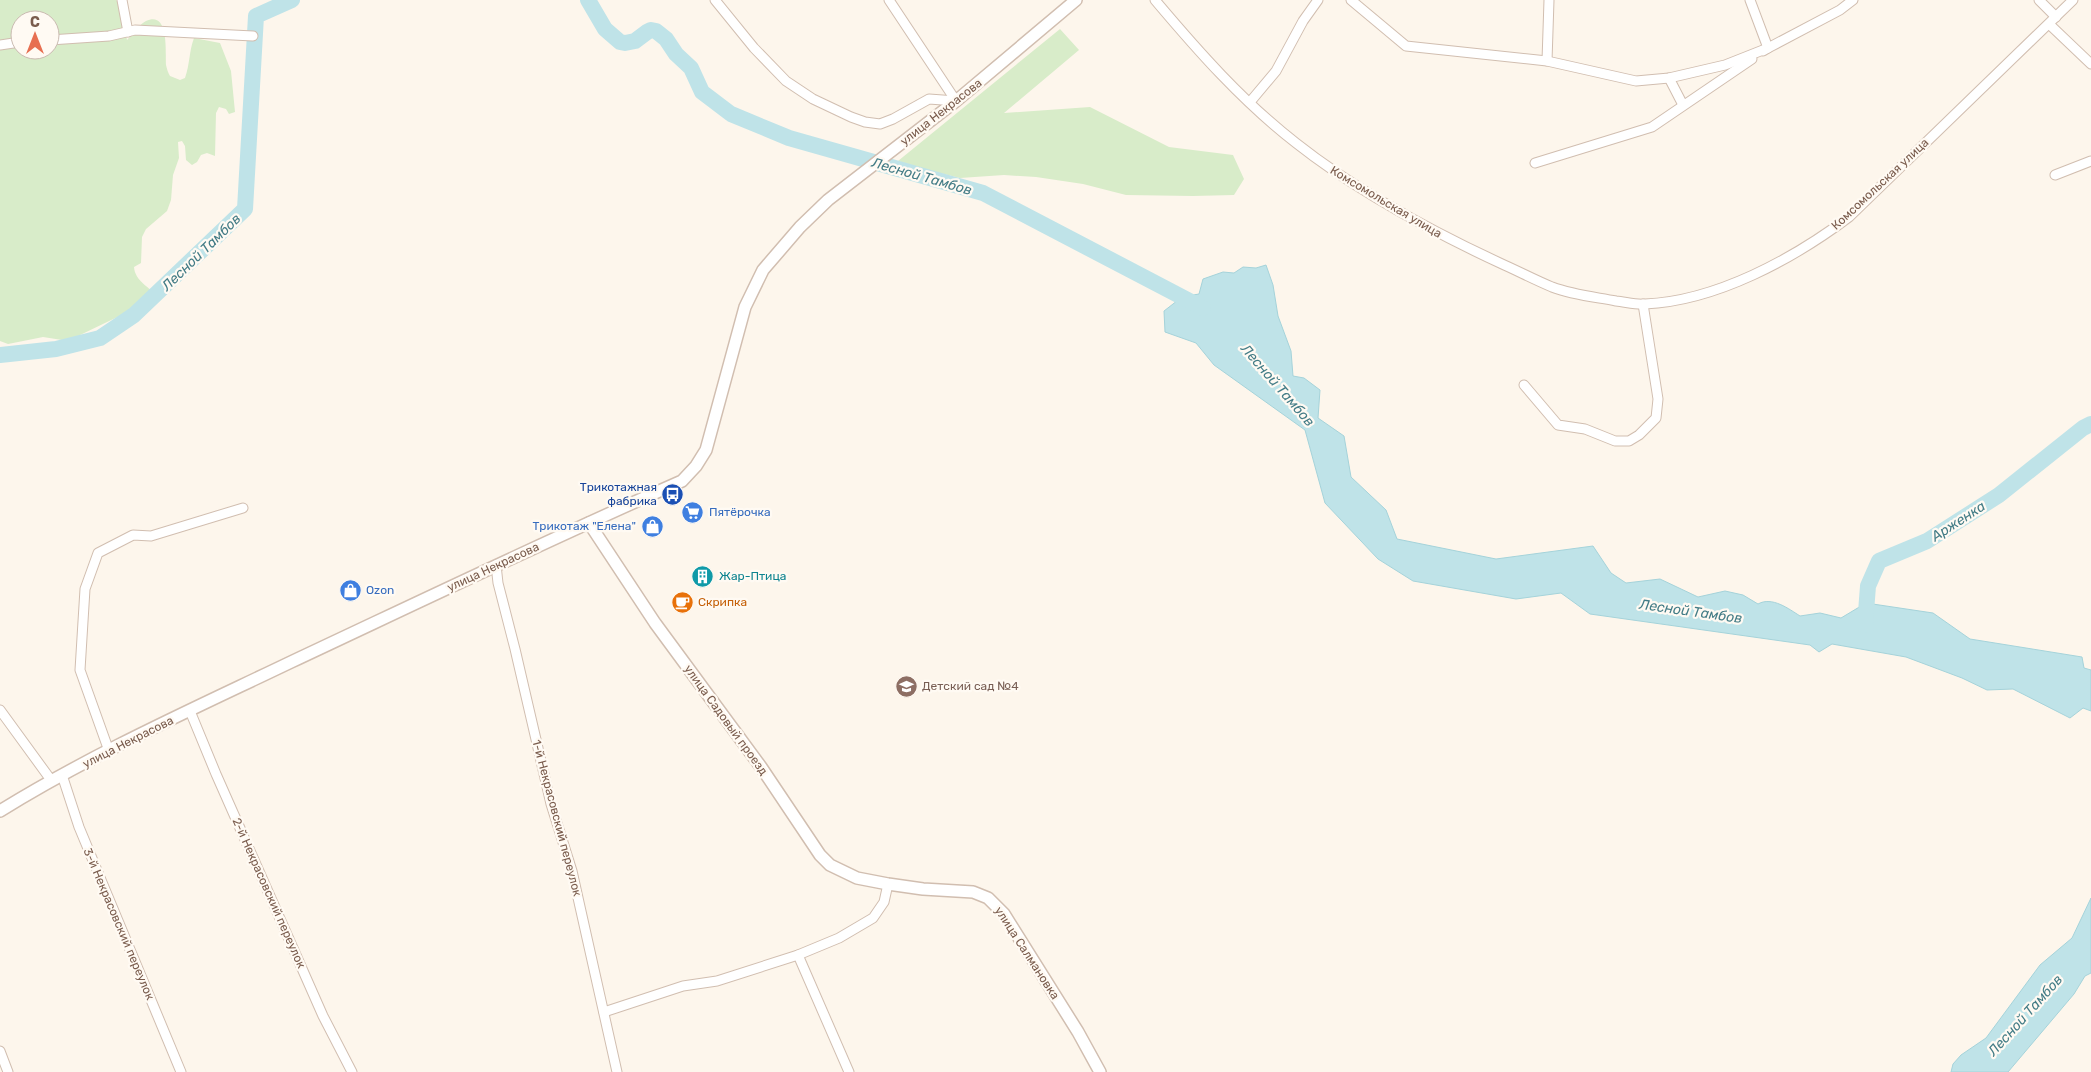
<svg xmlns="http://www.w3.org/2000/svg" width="2091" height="1072" font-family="Rubik,sans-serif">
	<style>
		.green { fill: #d8ecc9; fill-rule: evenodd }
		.water { fill: #bfe3e8; stroke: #a5d3da }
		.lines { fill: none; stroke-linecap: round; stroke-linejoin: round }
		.river { stroke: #bfe3e8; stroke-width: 16 }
		.minor-casing { stroke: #d1beb0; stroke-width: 11 }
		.tertiary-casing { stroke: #d1beb0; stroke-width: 14 }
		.minor { stroke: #fff; stroke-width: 9 }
		.tertiary { stroke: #fff; stroke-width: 11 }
		.labels { text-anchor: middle; stroke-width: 4.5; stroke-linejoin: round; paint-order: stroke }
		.street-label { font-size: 12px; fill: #7a5c4d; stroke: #fffaf3 }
		.transit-label { font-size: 12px; fill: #164399; stroke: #fffaf3; text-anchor: end }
		.shop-label { font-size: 12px; fill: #366cbe; stroke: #fffaf3; text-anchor: start }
		.culture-label { font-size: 12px; fill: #0d838f; stroke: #fffaf3; text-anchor: start }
		.food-label { font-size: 12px; fill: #c56008; stroke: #fffaf3; text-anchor: start }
		.education-label { font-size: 12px; fill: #785e54; stroke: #fffaf3; text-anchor: start }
		.water-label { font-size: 14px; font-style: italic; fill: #437c86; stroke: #fffaf3 }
	</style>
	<rect width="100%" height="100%" fill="#fdf6ec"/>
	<g class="green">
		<path d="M0 0H116L120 5 127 40C132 35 141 23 146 21 170 10 165 54 166 65 167 69 168 73 170 76L180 80 185 78C190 64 189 51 194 38L220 43 231 71 235 112 229 114 226 109 219 107 216 113 215 156 207 153 201 155 197 162 192 165 186 160 185 146 182 141 178 142 179 158 173 175 171 200 167 211 146 229 142 237 141 263 134 267C135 281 149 287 159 297L78 336 62 340 43 337 8 344 0 341ZM20 20H50V50H20Z"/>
		<path d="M1060 29 1079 50 1004 113 1090 107 1169 147 1233 155 1244 179 1234 195 1193 196 1126 195 1083 184 1036 177 1004 175 960 178 932 171 898 161Z"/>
	</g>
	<g class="water">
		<path d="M1266 265 1273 285 1278 316 1291 351 1293 376 1304 378 1320 390 1318 418 1344 436 1351 477 1386 510 1397 539 1496 559 1593 546 1611 573 1626 583 1660 579 1698 597 1725 591 1743 595 1758 604C1772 596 1789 609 1800 616L1820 613 1841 618 1866 603 1933 613 1970 639 2082 657 2084 668 2091 670V711L2083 708 2070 718 2013 689 1987 690 1962 678 1906 657 1832 644 1819 652 1810 645 1590 614 1561 593 1516 599 1413 581 1378 559 1325 503 1305 430 1214 365 1196 343 1165 332 1164 311 1182 297 1199 294 1203 279 1223 272 1234 273 1243 267 1256 268Z"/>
		<path d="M2091 898V973L2085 976 2074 994 2008 1072H1951L1953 1064 1961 1055 1986 1038 2040 965 2072 938Z"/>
	</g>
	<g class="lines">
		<g class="river">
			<path d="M588 0 605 29 620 42 625 43 635 41 647 32 651 30 656 31 666 39 676 54 691 68 702 92 731 114 789 138 983 193 1203 308"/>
			<path d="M0 355 56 349 100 338 134 315 245 209 256 16 292 0"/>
			<path d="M1865 625 1868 586 1879 561 1927 541 1999 495 2083 428 2091 424"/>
		</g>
		<defs>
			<g id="minor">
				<path d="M122 0 128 32"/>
				<path d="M715 0 754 48 786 81 813 99 851 117 865 122 880 124 893 119 929 99 956 101"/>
				<path d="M889 0 956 101"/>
				<path d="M1155 0C1198 51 1243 102 1296 143 1358 192 1429 230 1500 263 1518 271 1535 280 1552 287 1573 295 1595 297 1616 301 1626 302 1636 305 1645 304 1716 301 1793 259 1849 217L2073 0"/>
				<path d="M1351 0 1406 46 1547 61 1636 81 1669 78 1725 65 1768 48 1840 10 1853 0"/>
				<path d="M1750 0 1768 48 1763 51"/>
				<path d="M2039 0 2056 17"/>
				<path d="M2049 24 2091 64"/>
				<path d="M50 40 109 36 135 30 253 36"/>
				<path d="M0 45 20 42"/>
				<path d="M1547 61 1549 0"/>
				<path d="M1669 78 1683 105"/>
				<path d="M1250 102 1276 71 1303 21 1318 0"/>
				<path d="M1535 163 1652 127 1752 59"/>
				<path d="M2055 175 2091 161"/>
				<path d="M1524 385 1558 425 1585 429 1615 441H1629L1639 435 1656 418 1658 399 1643 304"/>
				<path d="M496 565 498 583 515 649 551 804 572 871 617 1072"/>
				<path d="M0 710 51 780"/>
				<path d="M190 711 216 774 323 1016 352 1072"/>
				<path d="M109 751 80 670 85 589 98 553 133 535 151 536 243 508"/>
				<path d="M62 775 79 827 181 1072"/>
				<path d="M798 955 849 1072"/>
				<path d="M604 1012 683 986 717 981 798 955 839 938 873 918 884 902 888 884"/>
				<path d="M0 1051 8 1072"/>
			</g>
			<g id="tertiary">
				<path d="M589 523 655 623 761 767 820 855 830 865 857 878 888 884 923 889 973 892 988 898 1004 914 1078 1032 1100 1072"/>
				<path d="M0 811C92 754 193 709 291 662 421 601 550 539 682 481L696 466 706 450 745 307 763 270 800 227 828 200 956 101 1076 0"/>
			</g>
		</defs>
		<use href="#minor" class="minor-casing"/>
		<use href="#tertiary" class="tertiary-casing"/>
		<use href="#minor" class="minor"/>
		<use href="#tertiary" class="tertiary"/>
	</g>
	<defs>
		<symbol id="bus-disc" viewBox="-11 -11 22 22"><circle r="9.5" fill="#1a4fb4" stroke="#fffaf3"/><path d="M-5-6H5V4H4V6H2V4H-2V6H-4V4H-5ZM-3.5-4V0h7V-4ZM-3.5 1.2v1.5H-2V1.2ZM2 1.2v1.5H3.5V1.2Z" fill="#fff"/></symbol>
		<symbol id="supermarket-disc" viewBox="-11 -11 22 22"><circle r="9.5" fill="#3f7fe0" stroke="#fffaf3"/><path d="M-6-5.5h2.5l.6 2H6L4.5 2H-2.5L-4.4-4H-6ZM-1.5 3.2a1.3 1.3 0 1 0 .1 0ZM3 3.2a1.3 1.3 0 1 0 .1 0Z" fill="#fff"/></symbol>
		<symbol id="shop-disc" viewBox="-11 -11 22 22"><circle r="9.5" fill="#3f7fe0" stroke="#fffaf3"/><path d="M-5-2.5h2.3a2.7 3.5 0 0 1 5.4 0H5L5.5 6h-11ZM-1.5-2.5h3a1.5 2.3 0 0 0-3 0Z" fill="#fff"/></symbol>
		<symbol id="building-disc" viewBox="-11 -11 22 22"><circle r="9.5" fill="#0f9aa8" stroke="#fffaf3"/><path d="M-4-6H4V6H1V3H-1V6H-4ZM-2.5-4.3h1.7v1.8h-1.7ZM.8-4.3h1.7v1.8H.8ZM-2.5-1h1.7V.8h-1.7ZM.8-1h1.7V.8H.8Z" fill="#fff"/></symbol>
		<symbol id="cafe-disc" viewBox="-11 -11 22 22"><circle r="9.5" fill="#e8710a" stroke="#fffaf3"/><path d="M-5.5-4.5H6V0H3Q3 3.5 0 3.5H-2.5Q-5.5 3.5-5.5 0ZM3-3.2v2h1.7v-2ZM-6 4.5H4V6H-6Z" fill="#fff"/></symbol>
		<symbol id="school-disc" viewBox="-11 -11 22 22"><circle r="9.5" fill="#8d6e63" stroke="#fffaf3"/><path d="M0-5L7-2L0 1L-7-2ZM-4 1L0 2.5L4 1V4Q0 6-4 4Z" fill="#fff"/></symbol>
	</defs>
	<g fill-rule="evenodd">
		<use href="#bus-disc" x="660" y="482" width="25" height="25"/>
		<use href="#supermarket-disc" x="680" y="500" width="25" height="25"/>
		<use href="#shop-disc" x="640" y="514" width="25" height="25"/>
		<use href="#building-disc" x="690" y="564" width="25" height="25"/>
		<use href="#shop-disc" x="338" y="578" width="25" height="25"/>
		<use href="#cafe-disc" x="670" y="590" width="25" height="25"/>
		<use href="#school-disc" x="894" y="674" width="25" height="25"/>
	</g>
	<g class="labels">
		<g class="street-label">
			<text transform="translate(941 112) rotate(-38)" y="4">улица Некрасова</text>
			<text transform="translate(1880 184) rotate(-43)" y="4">Комсомольская улица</text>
			<text transform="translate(1386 202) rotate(31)" y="4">Комсомольская улица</text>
			<text transform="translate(493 567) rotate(-25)" y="4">улица Некрасова</text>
			<text transform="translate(726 720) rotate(54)" y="4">улица Садовый проезд</text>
			<text transform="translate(128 742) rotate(-27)" y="4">улица Некрасова</text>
			<text transform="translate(557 818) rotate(75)" y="4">1-й Некрасовский переулок</text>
			<text transform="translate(269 893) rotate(66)" y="4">2-й Некрасовский переулок</text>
			<text transform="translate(119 924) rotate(67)" y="4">3-й Некрасовский переулок</text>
			<text transform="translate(1027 953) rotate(57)" y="4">улица Салмановка</text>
		</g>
		<g class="transit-label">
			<text x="657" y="491">Трикотажная<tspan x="657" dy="14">фабрика</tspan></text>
		</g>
		<g class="shop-label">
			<text x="709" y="516">Пятёрочка</text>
			<text x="636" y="530" text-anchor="end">Трикотаж "Елена"</text>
			<text x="366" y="594">Ozon</text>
		</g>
		<g class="culture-label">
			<text x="719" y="580">Жар-Птица</text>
		</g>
		<g class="food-label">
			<text x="698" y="606">Скрипка</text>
		</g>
		<g class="education-label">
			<text x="922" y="690">Детский сад №4</text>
		</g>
		<g class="water-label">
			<text transform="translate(922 176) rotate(16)" y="5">Лесной Тамбов</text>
			<text transform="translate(201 252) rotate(-44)" y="5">Лесной Тамбов</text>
			<text transform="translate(1278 385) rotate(49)" y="5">Лесной Тамбов</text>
			<text transform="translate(1958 521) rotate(-33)" y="5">Арженка</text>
			<text transform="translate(1691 611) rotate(8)" y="5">Лесной Тамбов</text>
			<text transform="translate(2025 1015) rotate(-48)" y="5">Лесной Тамбов</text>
		</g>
	</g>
	<g transform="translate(35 35)"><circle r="24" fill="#fffaf3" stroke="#cabbb1"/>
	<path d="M0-4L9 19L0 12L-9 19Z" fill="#e76f51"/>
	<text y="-8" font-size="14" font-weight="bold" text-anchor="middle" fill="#7a5c4d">С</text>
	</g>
</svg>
